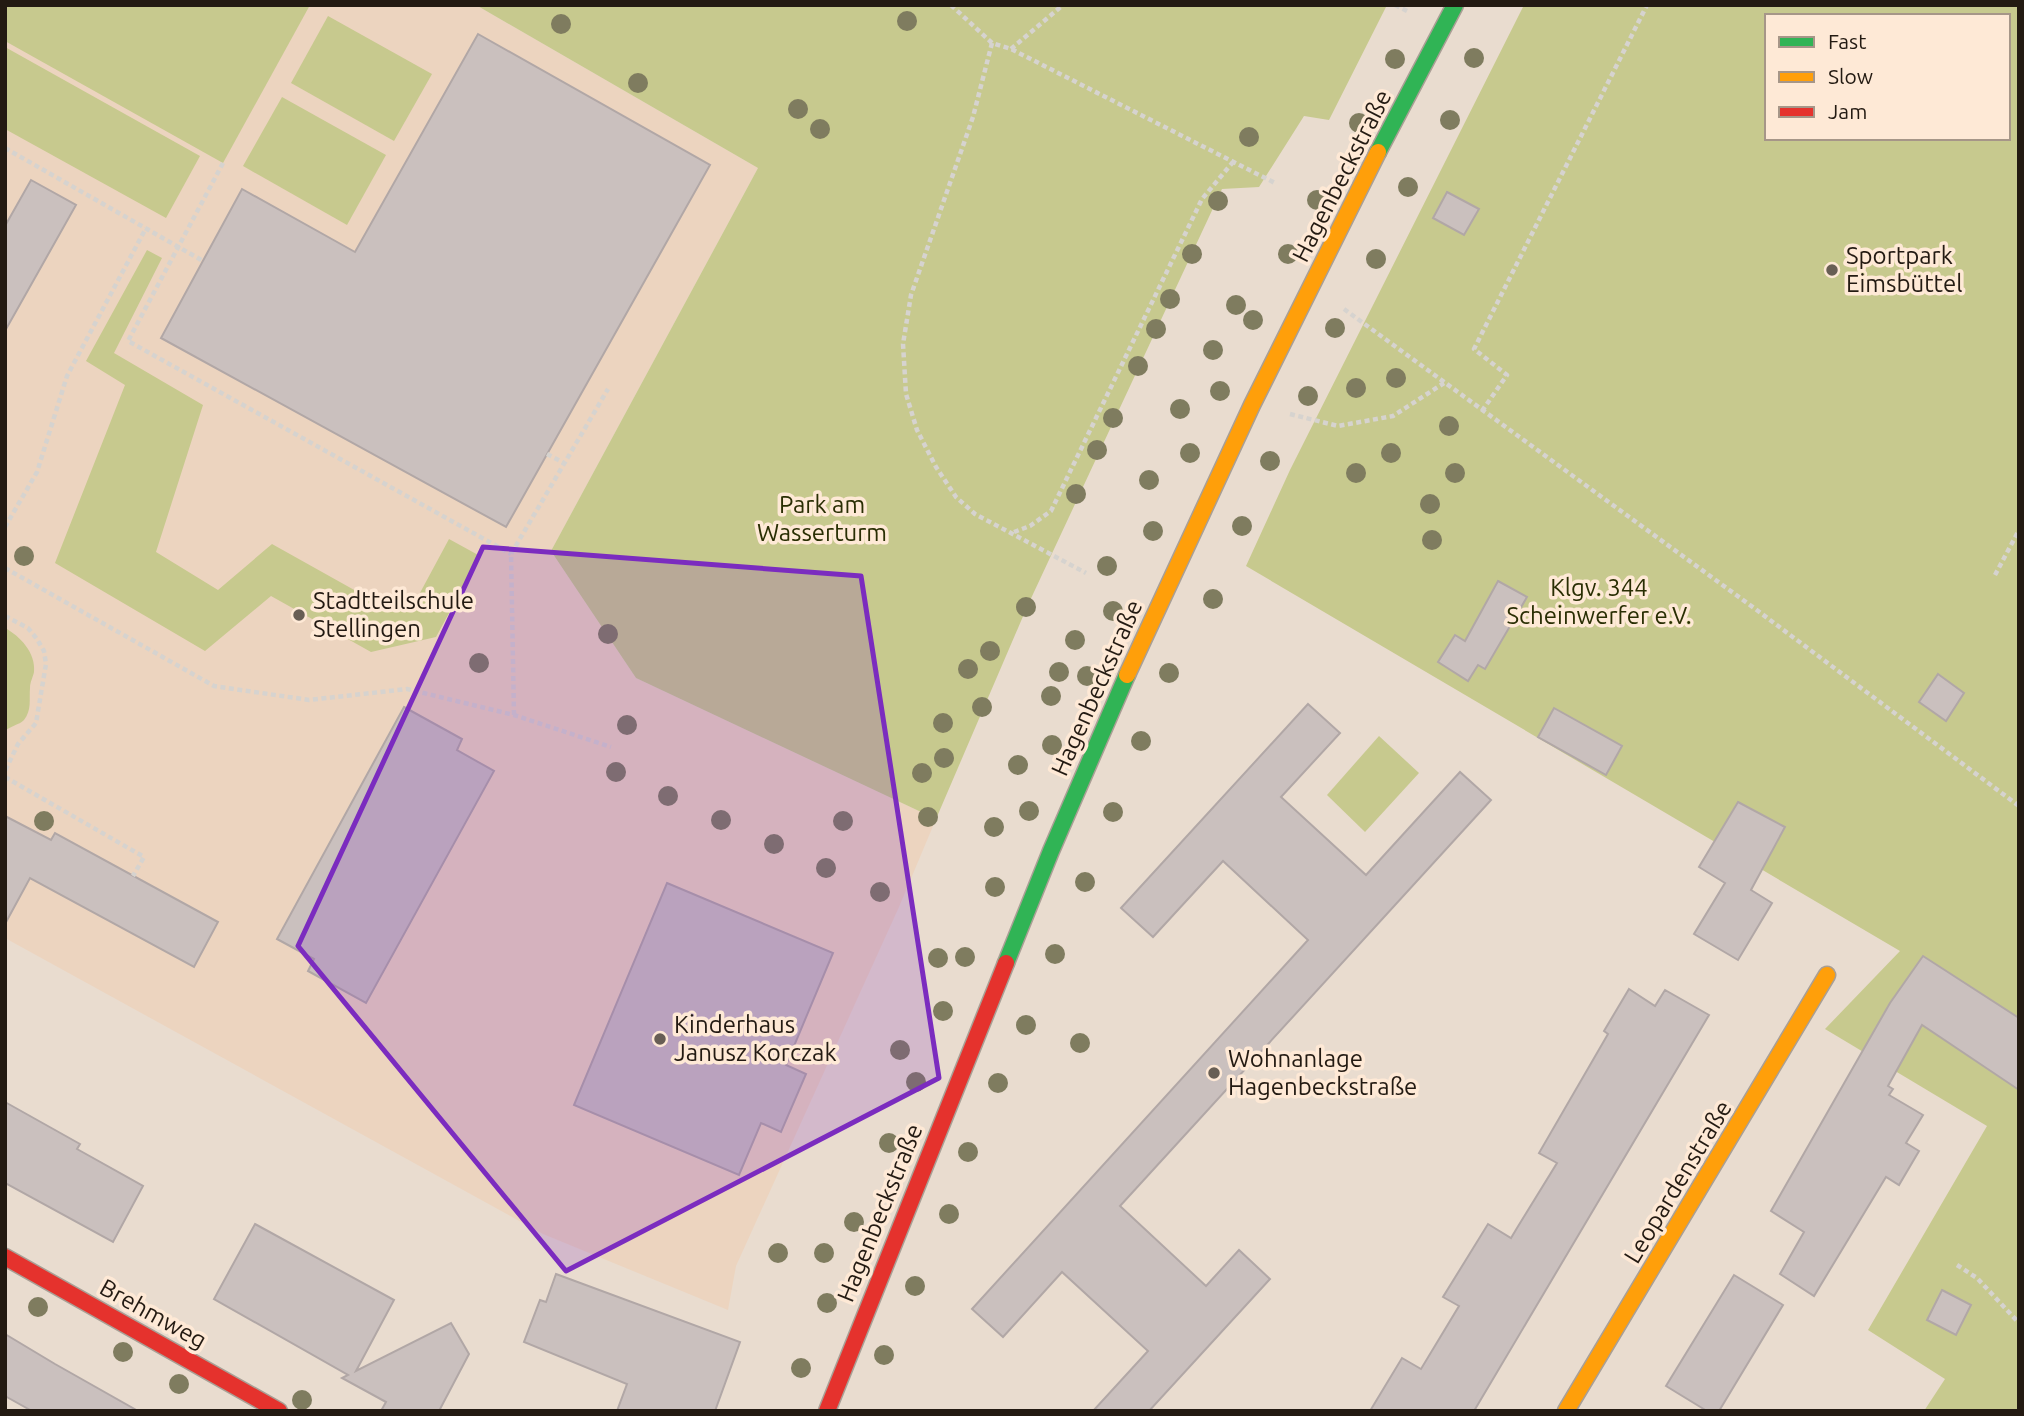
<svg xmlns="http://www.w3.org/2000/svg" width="2024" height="1416" font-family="Ubuntu,sans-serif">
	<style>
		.built { fill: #ecd4bf }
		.green { fill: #c7c98e; fill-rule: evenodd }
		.building { fill: #cac0be; stroke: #b1a7a6; stroke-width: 2 }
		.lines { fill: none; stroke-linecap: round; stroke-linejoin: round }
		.fast-casing { stroke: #a99f95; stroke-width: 19 }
		.slow-casing { stroke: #a99f95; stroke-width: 19 }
		.jam-casing { stroke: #a99f95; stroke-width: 19 }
		.path { stroke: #d6d3cf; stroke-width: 4.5; stroke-dasharray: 5 3.5; stroke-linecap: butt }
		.fast { stroke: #30b455; stroke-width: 16 }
		.slow { stroke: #ff9f0a; stroke-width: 16 }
		.jam { stroke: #e5322d; stroke-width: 16 }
		.tree { fill: #7f7c5f }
		.marked { fill: #7b2cbf; fill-opacity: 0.2; stroke: #7b2cbf; stroke-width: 5; stroke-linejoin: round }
		.poi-dot { fill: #685e54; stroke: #fee9d6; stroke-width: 2.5 }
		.labels { text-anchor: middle; stroke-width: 7; stroke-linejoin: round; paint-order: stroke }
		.street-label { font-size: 24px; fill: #231a12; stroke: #fee9d6 }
		.poi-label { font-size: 24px; fill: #231a12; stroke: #fee9d6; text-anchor: start }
		.park-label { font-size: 24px; fill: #292e03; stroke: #fee9d6 }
	</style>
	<rect width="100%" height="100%" fill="#e9dccf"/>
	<path class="built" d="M5 5H476L758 168 551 551 636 678 936 819 899 907 736 1266 728 1310 543 1234 5 938Z"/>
	<g class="green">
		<path d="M5 5H310L223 163 5 41Z"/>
		<path d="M476 5H1387L1329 120 1304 116 1259 187 1222 189 1027 607 936 819 636 678 551 551 758 168Z"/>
		<path d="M1524 5H2019V1411H1924L1945 1379 1868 1330 1987 1126 1825 1029 1900 951 1246 566 1290 470ZM1767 16H2008V138H1767Z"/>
		<path d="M328 16 432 74 394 141 291 83Z"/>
		<path d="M5 47 200 156 166 218 5 129Z"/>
		<path d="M282 97 386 155 347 225 243 166Z"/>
		<path d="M147 250 162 258 114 353 203 405 156 552 218 590 272 544 390 610 414 604 449 539 480 556 436 637 371 652 271 596 205 651 55 563 125 385 86 361Z"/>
		<path d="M5 628C20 636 36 653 34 672 33 677 30 682 30 688 29 699 32 710 24 720 19 725 10 726 5 731Z"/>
		<path d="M1379 736 1419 773 1365 832 1327 795Z"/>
	</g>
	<g class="building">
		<path d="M478 34 710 165 506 527 161 338 242 189 355 252Z"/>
		<path d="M31 180 76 205 5 331V226Z"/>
		<path d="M1447 192 1479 209 1464 235 1433 218Z"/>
		<path d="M1498 581 1527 597 1485 669 1478 665 1468 681 1438 662 1455 635 1465 641Z"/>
		<path d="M1938 674 1964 693 1946 721 1919 702Z"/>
		<path d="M1308 704 1340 733 1281 797 1366 875 1460 772 1491 800 1120 1206 1206 1286 1239 1250 1270 1279 1149 1411H1093L1148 1351 1062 1272 1003 1337 972 1309 1308 940 1223 861 1153 937 1121 908Z"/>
		<path d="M404 707 462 739 457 750 494 771 366 1003 308 971 314 959 277 939Z"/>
		<path d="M1554 708 1622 746 1606 775 1538 737Z"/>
		<path d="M1738 802 1785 827 1751 890 1772 903 1738 960 1694 934 1725 883 1699 867Z"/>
		<path d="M5 816 51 840 55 833 218 922 194 967 30 878 5 924Z"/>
		<path d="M667 883 833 953 786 1065 806 1074 781 1132 761 1123 739 1175 574 1105Z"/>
		<path d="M1923 956 2019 1018V1090L1922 1025 1888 1086 1893 1089 1889 1095 1923 1115 1906 1143 1919 1151 1899 1185 1886 1177 1814 1296 1780 1274 1804 1232 1771 1211 1890 1003Z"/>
		<path d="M1629 989 1655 1006 1665 990 1709 1015 1474 1411H1370L1402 1358 1421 1369 1459 1306 1443 1297 1488 1224 1511 1238 1517 1228 1557 1163 1539 1153 1608 1034 1604 1031Z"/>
		<path d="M5 1102 80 1144 77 1149 143 1186 113 1242 5 1183Z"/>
		<path d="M255 1224 394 1300 356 1371 451 1323 469 1354 439 1411H381L386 1402 342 1378 348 1375 214 1299Z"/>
		<path d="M556 1274 740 1342 715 1411H617L627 1384 524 1342 540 1300 546 1302Z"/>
		<path d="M1734 1275 1783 1305 1719 1411H1707L1666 1386Z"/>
		<path d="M1942 1290 1971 1305 1956 1335 1927 1320Z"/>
		<path d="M5 1334 55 1364 138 1411H32L5 1396Z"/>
	</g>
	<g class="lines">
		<defs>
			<g id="fast">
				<path d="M1378 152 1455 5"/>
				<path d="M1006 963 1051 851 1127 675"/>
			</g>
			<g id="slow">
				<path d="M1127 675 1252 405 1378 152"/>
				<path d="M1566 1411 1827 975"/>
			</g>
			<g id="jam">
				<path d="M5 1257 279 1411"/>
				<path d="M827 1411 1006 963"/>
			</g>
		</defs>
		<use href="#fast" class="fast-casing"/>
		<use href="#slow" class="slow-casing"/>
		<use href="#jam" class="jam-casing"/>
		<g class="path">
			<path d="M951 5 992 43 1011 49 1275 183"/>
			<path d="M1395 5 1407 11"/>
			<path d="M992 43 973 117 911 295 903 344 906 394 917 430 936 467 956 497 975 514 1086 573"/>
			<path d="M1011 49 1063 5"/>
			<path d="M5 148 203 261"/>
			<path d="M223 163 128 341 511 554"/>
			<path d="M1344 309 1754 608 2019 806"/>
			<path d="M1482 411 1507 375 1474 349 1647 5"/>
			<path d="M1290 414 1338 426 1393 416 1444 383"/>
			<path d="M547 454 564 463"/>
			<path d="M5 527 37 472 67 376 146 228"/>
			<path d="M1014 532 1030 526 1051 511 1202 199 1233 162"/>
			<path d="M5 568 214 686 309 700 407 689 514 715 611 747"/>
			<path d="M1995 575 2019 530"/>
			<path d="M5 616 28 628 37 639 44 651 46 664 36 723 18 744 5 771"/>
			<path d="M514 715 511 554 608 389"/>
			<path d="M5 777 144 857 133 876"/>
			<path d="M1957 1265 1977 1278 2019 1323"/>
		</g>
		<use href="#fast" class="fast"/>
		<use href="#slow" class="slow"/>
		<use href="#jam" class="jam"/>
	</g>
	<g class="tree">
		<circle cx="907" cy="21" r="10"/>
		<circle cx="561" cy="24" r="10"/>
		<circle cx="1474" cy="58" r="10"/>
		<circle cx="1395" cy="59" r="10"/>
		<circle cx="638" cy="83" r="10"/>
		<circle cx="798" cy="109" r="10"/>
		<circle cx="1450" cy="120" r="10"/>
		<circle cx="1359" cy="123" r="10"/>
		<circle cx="820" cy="129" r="10"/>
		<circle cx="1249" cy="137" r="10"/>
		<circle cx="1408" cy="187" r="10"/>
		<circle cx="1317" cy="200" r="10"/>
		<circle cx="1218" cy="201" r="10"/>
		<circle cx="1192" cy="254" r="10"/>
		<circle cx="1288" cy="254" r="10"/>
		<circle cx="1376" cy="259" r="10"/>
		<circle cx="1170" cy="299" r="10"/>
		<circle cx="1236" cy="305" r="10"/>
		<circle cx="1253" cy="320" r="10"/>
		<circle cx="1335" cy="328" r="10"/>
		<circle cx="1156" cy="329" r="10"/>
		<circle cx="1213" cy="350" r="10"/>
		<circle cx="1138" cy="366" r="10"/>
		<circle cx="1396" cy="378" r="10"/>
		<circle cx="1356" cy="388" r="10"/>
		<circle cx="1220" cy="391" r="10"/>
		<circle cx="1308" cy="396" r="10"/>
		<circle cx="1180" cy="409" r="10"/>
		<circle cx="1113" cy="418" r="10"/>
		<circle cx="1449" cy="426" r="10"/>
		<circle cx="1097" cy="450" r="10"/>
		<circle cx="1190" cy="453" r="10"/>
		<circle cx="1391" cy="453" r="10"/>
		<circle cx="1270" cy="461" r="10"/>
		<circle cx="1356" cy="473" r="10"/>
		<circle cx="1455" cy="473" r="10"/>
		<circle cx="1149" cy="480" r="10"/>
		<circle cx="1076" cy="494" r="10"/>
		<circle cx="1430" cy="504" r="10"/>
		<circle cx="1242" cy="526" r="10"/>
		<circle cx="1153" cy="531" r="10"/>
		<circle cx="1432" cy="540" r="10"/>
		<circle cx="24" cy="556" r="10"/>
		<circle cx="1107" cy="566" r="10"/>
		<circle cx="1213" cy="599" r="10"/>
		<circle cx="1026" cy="607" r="10"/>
		<circle cx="1113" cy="611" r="10"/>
		<circle cx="608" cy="634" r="10"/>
		<circle cx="1075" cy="640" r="10"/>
		<circle cx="990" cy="651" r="10"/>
		<circle cx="479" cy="663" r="10"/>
		<circle cx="968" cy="669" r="10"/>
		<circle cx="1059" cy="672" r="10"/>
		<circle cx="1169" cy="673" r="10"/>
		<circle cx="1087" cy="676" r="10"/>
		<circle cx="1051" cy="696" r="10"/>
		<circle cx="982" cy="707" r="10"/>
		<circle cx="943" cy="723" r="10"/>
		<circle cx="627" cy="725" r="10"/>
		<circle cx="1141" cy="741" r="10"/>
		<circle cx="1052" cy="745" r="10"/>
		<circle cx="944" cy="758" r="10"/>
		<circle cx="1018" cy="765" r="10"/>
		<circle cx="616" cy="772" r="10"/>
		<circle cx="922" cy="773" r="10"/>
		<circle cx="668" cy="796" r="10"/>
		<circle cx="1029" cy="811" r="10"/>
		<circle cx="1113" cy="812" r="10"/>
		<circle cx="928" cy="817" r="10"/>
		<circle cx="721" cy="820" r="10"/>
		<circle cx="44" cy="821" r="10"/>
		<circle cx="843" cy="821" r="10"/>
		<circle cx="994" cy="827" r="10"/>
		<circle cx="774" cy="844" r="10"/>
		<circle cx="826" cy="868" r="10"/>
		<circle cx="1085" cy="882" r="10"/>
		<circle cx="995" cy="887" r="10"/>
		<circle cx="880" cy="892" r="10"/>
		<circle cx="1055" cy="954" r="10"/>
		<circle cx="965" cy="957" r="10"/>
		<circle cx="938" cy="958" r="10"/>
		<circle cx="943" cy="1011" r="10"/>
		<circle cx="1026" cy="1025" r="10"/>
		<circle cx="1080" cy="1043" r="10"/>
		<circle cx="900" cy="1050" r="10"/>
		<circle cx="916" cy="1082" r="10"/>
		<circle cx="998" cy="1083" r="10"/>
		<circle cx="889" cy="1143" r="10"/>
		<circle cx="968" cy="1152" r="10"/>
		<circle cx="949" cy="1214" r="10"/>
		<circle cx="854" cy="1222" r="10"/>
		<circle cx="778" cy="1253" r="10"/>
		<circle cx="824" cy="1253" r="10"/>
		<circle cx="915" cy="1286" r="10"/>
		<circle cx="827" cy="1303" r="10"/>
		<circle cx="38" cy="1307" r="10"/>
		<circle cx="123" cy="1352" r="10"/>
		<circle cx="884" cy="1355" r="10"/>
		<circle cx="801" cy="1368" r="10"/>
		<circle cx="179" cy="1384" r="10"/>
		<circle cx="302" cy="1400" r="10"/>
	</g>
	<path class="marked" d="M483 547 861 576 939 1078 566 1271 298 946Z"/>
	<g class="poi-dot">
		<circle cx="1832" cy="270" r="7"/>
		<circle cx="299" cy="615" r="7"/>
		<circle cx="660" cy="1039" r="7"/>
		<circle cx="1214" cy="1073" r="7"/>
	</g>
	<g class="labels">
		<g class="street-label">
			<text transform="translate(1342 176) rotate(-63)" y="8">Hagenbeckstraße</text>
			<text transform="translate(1097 688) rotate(-66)" y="8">Hagenbeckstraße</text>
			<text transform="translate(1678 1182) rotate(-59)" y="8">Leopardenstraße</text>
			<text transform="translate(880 1213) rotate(-68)" y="8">Hagenbeckstraße</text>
			<text transform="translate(153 1314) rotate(29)" y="8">Brehmweg</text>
		</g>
		<g class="poi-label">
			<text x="1846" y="264">Sportpark<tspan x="1846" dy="28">Eimsbüttel</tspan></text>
			<text x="313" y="609">Stadtteilschule<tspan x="313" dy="28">Stellingen</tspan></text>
			<text x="674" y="1033">Kinderhaus<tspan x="674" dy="28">Janusz Korczak</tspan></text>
			<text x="1228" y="1067">Wohnanlage<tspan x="1228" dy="28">Hagenbeckstraße</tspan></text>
		</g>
		<g class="park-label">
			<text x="822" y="513">Park am<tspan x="822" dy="28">Wasserturm</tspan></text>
			<text x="1599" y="596">Klgv. 344<tspan x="1599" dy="28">Scheinwerfer e.V.</tspan></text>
		</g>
	</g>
	<rect width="2024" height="1416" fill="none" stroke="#231a12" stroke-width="14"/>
	<rect x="1765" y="14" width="245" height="126" fill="#fee9d6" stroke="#a69688" stroke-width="2"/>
	<rect x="1779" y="37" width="35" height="10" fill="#30b455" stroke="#a69688" stroke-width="2"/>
	<text x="1828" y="49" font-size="21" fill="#231a12">Fast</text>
	<rect x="1779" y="72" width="35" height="10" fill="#ff9f0a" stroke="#a69688" stroke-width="2"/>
	<text x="1828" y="84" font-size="21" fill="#231a12">Slow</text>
	<rect x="1779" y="107" width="35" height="10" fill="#e5322d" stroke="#a69688" stroke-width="2"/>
	<text x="1828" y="119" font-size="21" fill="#231a12">Jam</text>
</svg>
